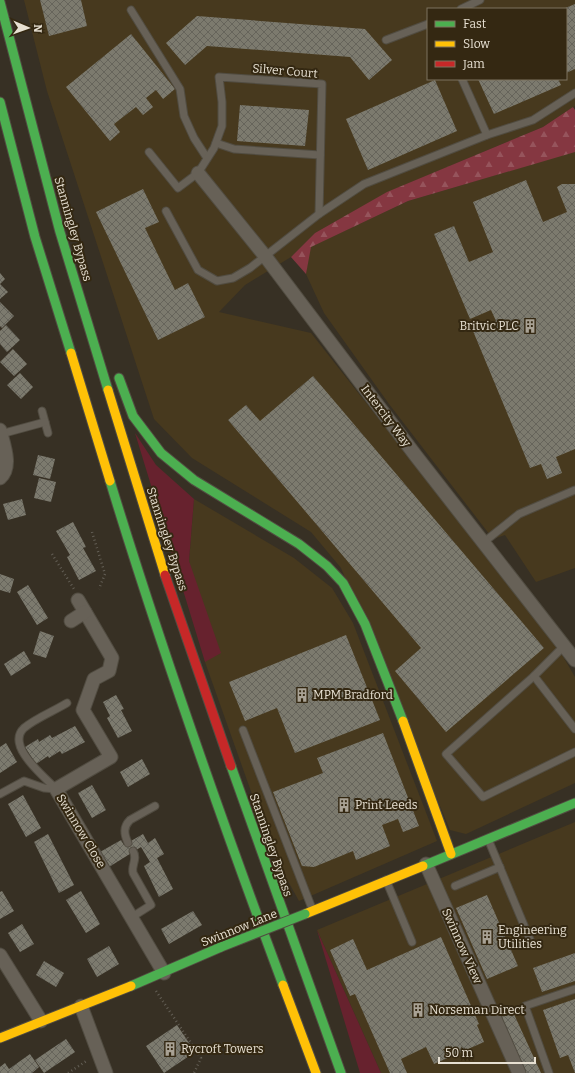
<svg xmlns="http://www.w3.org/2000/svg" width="575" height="1073" font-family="Bitter,serif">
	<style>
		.built { fill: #47391e; fill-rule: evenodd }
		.grass { fill: #67222e }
		.forest { fill: url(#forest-firs) }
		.building { fill: url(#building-cross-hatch) }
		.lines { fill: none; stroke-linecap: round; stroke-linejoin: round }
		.lane-casing { stroke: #514c41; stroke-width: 9 }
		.street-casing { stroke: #514c41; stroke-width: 15 }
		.fast-casing { stroke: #514c41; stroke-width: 11 }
		.slow-casing { stroke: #514c41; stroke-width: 11 }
		.jam-casing { stroke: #514c41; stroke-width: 11 }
		.path { stroke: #635e55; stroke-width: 2.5; stroke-dasharray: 1 3; stroke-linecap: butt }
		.lane { stroke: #676157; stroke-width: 7 }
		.street { stroke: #676157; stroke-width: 13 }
		.fast { stroke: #4caf50; stroke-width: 9 }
		.slow { stroke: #ffc107; stroke-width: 9 }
		.jam { stroke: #c62828; stroke-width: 9 }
		.fast-bridge-casing { stroke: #514c41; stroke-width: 11; stroke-linecap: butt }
		.fast-bridge { stroke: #4caf50; stroke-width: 9 }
		.labels { text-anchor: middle; stroke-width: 4; stroke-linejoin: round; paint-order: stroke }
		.street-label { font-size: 12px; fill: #e7e0d2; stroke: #342812 }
		.poi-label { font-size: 12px; fill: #e7e0d2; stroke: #342812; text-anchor: start }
	</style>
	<defs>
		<pattern id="forest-firs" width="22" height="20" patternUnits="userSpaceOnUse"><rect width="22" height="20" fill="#853741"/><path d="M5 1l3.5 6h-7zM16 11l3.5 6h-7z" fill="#96545c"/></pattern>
		<pattern id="building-cross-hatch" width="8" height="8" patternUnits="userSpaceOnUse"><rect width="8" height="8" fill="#7c7a6e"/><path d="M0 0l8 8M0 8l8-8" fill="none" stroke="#66645b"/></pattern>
	</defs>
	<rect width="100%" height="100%" fill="#373024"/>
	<g class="built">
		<path d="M24 0H575V106L543 127 388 192 315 233 291 257 245 285 219 312 311 333 554 641 575 677V783L466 834 450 830 341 568 311 532 192 458 154 419 47 91ZM428 9H566V79H428Z"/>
		<path d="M575 134V568L536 582 505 535 493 539 389 404 324 313 306 274 310 247 408 201 523 167Z"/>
		<path d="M194 499 294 558 332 588 353 623 437 841 299 901 274 856 205 662 189 561Z"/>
		<path d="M575 822V1073H381L317 930Z"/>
	</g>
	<g class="grass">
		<path d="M135 433 156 465 194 499 189 561 221 653 205 662Z"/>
		<path d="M317 930 381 1073H360Z"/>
	</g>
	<path class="forest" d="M573 107 575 110V152L408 201 311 247 306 274 291 257 315 233 387 192 543 127Z"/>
	<g class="building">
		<path d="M40 0H81L87 26 49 36Z"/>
		<path d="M575 4V69L566 73V9H563Z"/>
		<path d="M197 16 365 29 392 60 369 80 350 57 207 46 185 65 166 43Z"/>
		<path d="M131 34 175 89 163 99 156 90 146 98 153 107 143 115 136 107 114 124 120 132 110 141 66 87Z"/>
		<path d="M478 79H558L561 85 494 114Z"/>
		<path d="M435 80 457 131 368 170 346 119Z"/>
		<path d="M240 105 309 110 305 146 237 141Z"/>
		<path d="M526 180 543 222 567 212 557 187 562 184H575V449L556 457 562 473 547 479 541 464 530 468 473 331 496 321 491 310 470 319 434 234 454 226 469 262 493 252 473 202Z"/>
		<path d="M143 189 159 222 145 228 175 290 188 283 205 317 158 340 96 212Z"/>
		<path d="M0 273 5 279 0 284 8 292 0 299Z"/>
		<path d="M0 302 14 316 2 328 0 326Z"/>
		<path d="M6 325 20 340 7 352 0 344V331Z"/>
		<path d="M13 349 27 364 14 376 0 362Z"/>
		<path d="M20 373 33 387 21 399 7 385Z"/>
		<path d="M313 376 544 648 446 732 395 671 421 648 228 420 246 405 260 421Z"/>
		<path d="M38 455 55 459 50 479 33 475Z"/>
		<path d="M39 478 56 482 51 502 34 498Z"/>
		<path d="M22 499 26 515 8 520 3 504Z"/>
		<path d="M73 522 86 547 83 548 96 571 79 580 67 557 70 555 56 531Z"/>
		<path d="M0 574 14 579 10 593 0 590Z"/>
		<path d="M28 585 48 618 37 625 17 592Z"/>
		<path d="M40 631 54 636 46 658 33 654Z"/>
		<path d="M346 635 380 720 295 753 277 708 245 721 229 682Z"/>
		<path d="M24 651 31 663 11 676 4 664Z"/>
		<path d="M116 695 124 709 121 710 132 731 118 738 107 718 110 716 103 702Z"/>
		<path d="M75 726 85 742 62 754 60 751 49 758 48 756 36 764 25 747 38 739 39 742 50 735 52 738Z"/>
		<path d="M383 733 419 826 403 832 398 819 382 825 390 846 356 860 353 851 314 867 302 866 273 792 323 773 317 758Z"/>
		<path d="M6 743 17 762 0 773V747Z"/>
		<path d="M142 759 150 774 128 787 120 772Z"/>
		<path d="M92 785 106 810 92 818 78 793Z"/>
		<path d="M23 795 41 828 26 837 8 804Z"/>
		<path d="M48 834 74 885 59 893 34 842Z"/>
		<path d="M143 834 148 843 155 838 164 854 157 858 173 889 159 897 144 866 150 862 141 847 109 867 100 852 121 840 124 845Z"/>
		<path d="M2 891 14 911 0 919V892Z"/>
		<path d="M81 891 100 924 86 933 66 900Z"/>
		<path d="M487 895 518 966 487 979 456 908Z"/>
		<path d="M193 911 202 925 169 944 161 929Z"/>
		<path d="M22 924 34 944 20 952 8 933Z"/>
		<path d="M441 937 479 1024 477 1025 484 1042 434 1064 426 1047 401 1059 407 1073H390L355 994 350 996 330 950 353 939 367 970Z"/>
		<path d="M109 946 119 964 97 977 87 959Z"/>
		<path d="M575 953V981L542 992 533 968Z"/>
		<path d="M44 961 64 973 56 987 36 975Z"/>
		<path d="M575 999V1073L568 1055 560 1058 543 1010Z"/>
		<path d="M513 1012 541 1073H526L501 1017Z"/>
		<path d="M177 1025 195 1052 164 1073 146 1046Z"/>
		<path d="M66 1039 75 1052 44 1073 35 1060Z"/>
		<path d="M30 1054 39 1067 32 1073H0V1067L5 1063 9 1069Z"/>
	</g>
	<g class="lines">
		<defs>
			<g id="lane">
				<path d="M461 9 480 0"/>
				<path d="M131 10 180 89 184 116 194 138 207 158"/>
				<path d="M386 40 428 24"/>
				<path d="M462 79 487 135"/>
				<path d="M216 143 234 149 320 155"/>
				<path d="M149 152 178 188 198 173 214 148 222 126V102L219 77 322 84 319 214"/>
				<path d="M166 211 198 270 217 281 233 278 250 268 319 214 364 184 487 135 533 120 575 93"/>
				<path d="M42 411 48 433"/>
				<path d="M1 434 45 422"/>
				<path d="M484 542 519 514 575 490"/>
				<path d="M565 645 534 676 446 754 483 797 575 752"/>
				<path d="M534 676 575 729"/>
				<path d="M243 730 313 911"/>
				<path d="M56 789C45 777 5 746 24 728 36 718 54 711 67 703"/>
				<path d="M0 794 24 781 44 788 56 789"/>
				<path d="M488 839 531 942"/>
				<path d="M128 843C124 834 123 827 130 820L155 806"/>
				<path d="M386 880 412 942"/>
				<path d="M455 886 500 867"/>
				<path d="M132 917 151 905 133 873C131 865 138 859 133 851"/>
				<path d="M549 1073 525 1006 575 989"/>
			</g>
			<g id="street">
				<path d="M198 173 265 256 416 456 575 660"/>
				<path d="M0 430C3 443 13 467 0 478"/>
				<path d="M78 600 112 658 109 671 94 679 83 710 111 757 56 789 164 973"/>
				<path d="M71 621 85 612"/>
				<path d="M426 864 519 1073"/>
				<path d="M0 955 41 1021"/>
				<path d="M81 1006 106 1073"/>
			</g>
			<g id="fast">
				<path d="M0 2 60 232 108 390"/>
				<path d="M0 102 35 237 71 353"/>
				<path d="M119 378 133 416 161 453 194 480 299 544 327 566 343 583 365 624 403 721"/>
				<path d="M110 481C162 651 221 819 283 985"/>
				<path d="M231 766 341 1073"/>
				<path d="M423 866 575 803"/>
				<path d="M131 986 221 947"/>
			</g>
			<g id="slow">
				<path d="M71 353 110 481"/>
				<path d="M108 390 165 575"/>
				<path d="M403 721 451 854"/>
				<path d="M305 914 423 866"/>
				<path d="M283 985 316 1073"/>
				<path d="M0 1038 131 986"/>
			</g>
			<path id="jam" d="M165 575 231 766"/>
		</defs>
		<use href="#lane" class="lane-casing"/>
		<use href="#street" class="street-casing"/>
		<use href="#fast" class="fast-casing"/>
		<use href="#slow" class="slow-casing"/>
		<use href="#jam" class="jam-casing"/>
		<g class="path">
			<path d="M92 532 105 574 99 589"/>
			<path d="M52 554 74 589"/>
			<path d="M156 991 201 1058 194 1073"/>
			<path d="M68 1073 88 1060"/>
		</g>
		<use href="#lane" class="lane"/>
		<use href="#street" class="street"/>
		<use href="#fast" class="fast"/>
		<use href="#slow" class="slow"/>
		<use href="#jam" class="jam"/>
		<defs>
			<path id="fast-bridge" d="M221 947 305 914"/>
		</defs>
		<use href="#fast-bridge" class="fast-bridge-casing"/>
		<use href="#fast-bridge" class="fast-bridge"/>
	</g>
	<defs>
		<symbol id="building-bare" viewBox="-9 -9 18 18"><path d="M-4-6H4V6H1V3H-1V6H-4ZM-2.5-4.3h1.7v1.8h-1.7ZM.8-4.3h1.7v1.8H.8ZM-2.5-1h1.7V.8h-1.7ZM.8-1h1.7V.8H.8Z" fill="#a9a295" stroke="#342812" stroke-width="2.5" paint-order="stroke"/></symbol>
	</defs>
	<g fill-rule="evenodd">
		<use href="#building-bare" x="520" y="316" width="20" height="20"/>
		<use href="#building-bare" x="292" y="685" width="20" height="20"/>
		<use href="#building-bare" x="334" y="795" width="20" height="20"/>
		<use href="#building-bare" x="477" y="927" width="20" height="20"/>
		<use href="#building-bare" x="408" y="1000" width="20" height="20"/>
		<use href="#building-bare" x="160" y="1039" width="20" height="20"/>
	</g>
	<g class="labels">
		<g class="street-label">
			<text transform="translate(285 71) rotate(5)" y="4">Silver Court</text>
			<text transform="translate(73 229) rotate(74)" y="4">Stanningley Bypass</text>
			<text transform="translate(386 416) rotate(53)" y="4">Intercity Way</text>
			<text transform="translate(167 539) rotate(72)" y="4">Stanningley Bypass</text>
			<text transform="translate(81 831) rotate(59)" y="4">Swinnow Close</text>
			<text transform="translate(271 845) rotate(71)" y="4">Stanningley Bypass</text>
			<text transform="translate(239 928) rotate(-22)" y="4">Swinnow Lane</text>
			<text transform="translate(462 946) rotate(66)" y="4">Swinnow View</text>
		</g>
		<g class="poi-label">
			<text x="519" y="330" text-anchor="end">Britvic PLC</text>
			<text x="313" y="699">MPM Bradford</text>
			<text x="355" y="809">Print Leeds</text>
			<text x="498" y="934">Engineering<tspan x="498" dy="14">Utilities</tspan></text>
			<text x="429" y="1014">Norseman Direct</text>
			<text x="181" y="1053">Rycroft Towers</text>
		</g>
	</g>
	<rect x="427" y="8" width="140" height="72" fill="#342812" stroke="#7c725f"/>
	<rect x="435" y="21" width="20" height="6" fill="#4caf50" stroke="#7c725f"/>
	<text x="463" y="28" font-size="12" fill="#e7e0d2">Fast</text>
	<rect x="435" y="41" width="20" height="6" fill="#ffc107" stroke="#7c725f"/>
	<text x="463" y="48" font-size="12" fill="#e7e0d2">Slow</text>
	<rect x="435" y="61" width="20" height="6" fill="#c62828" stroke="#7c725f"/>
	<text x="463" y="68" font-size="12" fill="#e7e0d2">Jam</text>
	<g transform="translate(28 28) rotate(92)" stroke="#342812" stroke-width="3" paint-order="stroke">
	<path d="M0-3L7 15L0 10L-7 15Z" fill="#e7e0d2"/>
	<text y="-6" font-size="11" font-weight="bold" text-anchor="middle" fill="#e7e0d2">N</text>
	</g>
	<path d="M439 1057v6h96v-6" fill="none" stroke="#e7e0d2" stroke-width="2"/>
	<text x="445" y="1057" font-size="12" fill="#e7e0d2" stroke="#342812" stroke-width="3" paint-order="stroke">50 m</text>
</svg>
